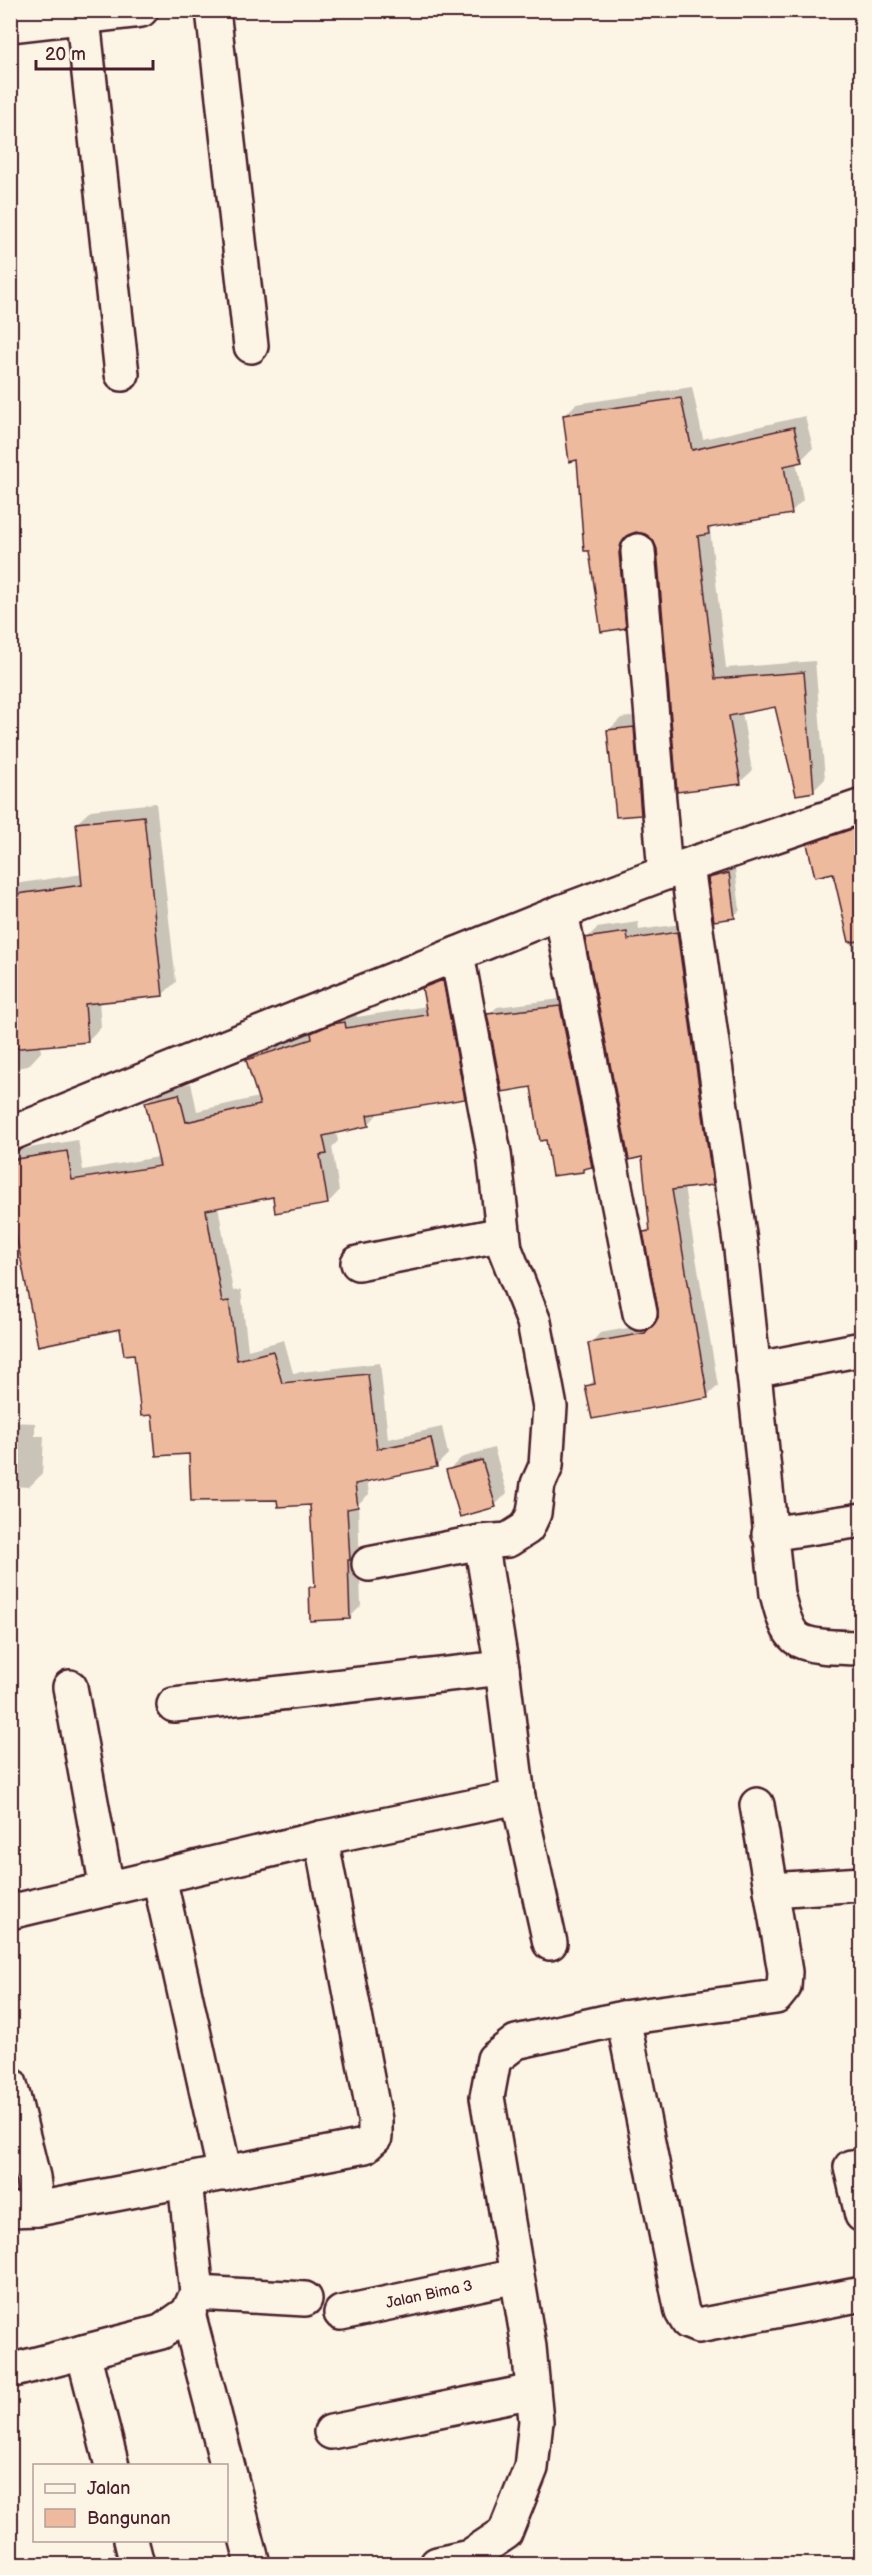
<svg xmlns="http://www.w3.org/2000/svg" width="872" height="2575" font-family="'Balsamiq Sans',sans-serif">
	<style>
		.shadow { fill: #0003 }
		.building { fill: #edba9e; stroke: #4a1f2b; stroke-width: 1.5 }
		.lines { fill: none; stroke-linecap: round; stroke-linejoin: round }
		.minor-casing { stroke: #4a1f2b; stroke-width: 38 }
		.minor { stroke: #fcf5e5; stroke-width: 33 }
		.labels { text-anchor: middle; stroke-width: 6; stroke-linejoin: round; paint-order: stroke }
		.street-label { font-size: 15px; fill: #4a1f2b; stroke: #fcf5e5 }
	</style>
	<rect width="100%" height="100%" fill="#fcf5e5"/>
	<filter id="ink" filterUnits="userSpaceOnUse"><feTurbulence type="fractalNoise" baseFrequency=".0167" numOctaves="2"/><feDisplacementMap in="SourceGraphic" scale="12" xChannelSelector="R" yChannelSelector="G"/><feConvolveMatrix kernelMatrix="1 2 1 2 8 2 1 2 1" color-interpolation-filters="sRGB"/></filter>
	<g filter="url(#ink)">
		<g class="shadow">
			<path d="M692 387 703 439 805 416 813 448 801 460 796 461 803 500 791 512 715 526 710 530 726 668 815 661 825 779 813 791 776 705 742 712 752 771 740 782 658 549 654 539 646 532H632L637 615 625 627 579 459 565 415 576 404Z"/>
			<path d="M646 715 653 800 641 813 608 731 621 718Z"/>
			<path d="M156 803 176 982 162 995 99 1001 101 1027 88 1040 40 1045 41 1052 28 1066 10 1069V888L14 884 83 874 77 823 91 810Z"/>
			<path d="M862 818V1004L854 966 856 964 834 871 809 845 823 831Z"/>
			<path d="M735 868 740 910 734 916 709 879 716 873Z"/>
			<path d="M638 922 639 930 688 923 723 1173 712 1184 684 1187 718 1386 707 1396 587 1387 596 1378 590 1344 600 1333 656 1323 659 1319 660 1309 645 1232 651 1226 643 1155 587 938 597 928Z"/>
			<path d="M454 969 476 1086 464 1097 380 1111 368 1125 336 1132 338 1141 332 1147 339 1191 328 1203 274 1196 218 1206 233 1291 241 1290 248 1350 284 1340 293 1373 380 1363 388 1439 442 1427 448 1454 436 1466 367 1480 369 1494 358 1504 361 1606 349 1618 311 1588 316 1582 311 1503 278 1498 191 1452 154 1413 136 1352 122 1327 10 1194V1156L17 1150 78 1140 83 1170 159 1157 147 1102 159 1091 191 1083 197 1111 259 1097 248 1060 259 1049 314 1032 324 1022 356 1011 357 1017 427 1006 424 989 435 977Z"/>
			<path d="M568 998 600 1158 582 1170 547 1139 532 1085 489 1015 497 1007Z"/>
			<path d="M10 1422 35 1423V1436H44L42 1474 29 1487 10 1486Z"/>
			<path d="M494 1448 507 1493 495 1505 448 1471 461 1458Z"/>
		</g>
		<g class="building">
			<path d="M681 398 692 450 794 427 802 462 784 466 792 514 708 528 709 534 698 536 715 679 804 672 814 792 796 795 775 707 729 716 741 784 677 792 657 549 653 540 645 534 636 532 628 535 621 544 619 553 626 628 601 632 589 551H584L577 460 569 462 563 415Z"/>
			<path d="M634 727 641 815 616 817 607 730Z"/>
			<path d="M144 816 163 996 85 1004 88 1042 10 1049V895L82 885 76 823Z"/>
			<path d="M861 826V941L849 942 833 873 815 877 807 844Z"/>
			<path d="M729 873 735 918 714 921 708 878Z"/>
			<path d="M627 932 628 940 677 932 713 1185 672 1190 708 1398 592 1419 585 1386 595 1384 588 1343 645 1333 658 1318V1309L643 1232 650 1231 642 1157 629 1160 585 938Z"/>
			<path d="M443 980 465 1099 367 1115 369 1126 323 1136 327 1154 320 1155 328 1204 275 1213 273 1197 206 1210 222 1302 229 1301 237 1360 273 1351 282 1383 368 1374 377 1449 431 1438 437 1467 355 1484 358 1507 347 1509 350 1560H348L350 1619 310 1621 309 1587H315L310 1505 278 1507 277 1500 191 1501 189 1454 156 1456 152 1415 141 1416 134 1354 124 1355 120 1329 38 1346 10 1204V1160L67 1151 72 1180 160 1166 145 1102 179 1094 186 1122 260 1105 246 1060 312 1039 311 1033 332 1024 345 1022 346 1028 427 1015 422 988Z"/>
			<path d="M560 1006 592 1167 583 1169V1172L552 1176 546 1140 540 1141 531 1087 502 1092 487 1014Z"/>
			<path d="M482 1460 496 1507 460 1517 446 1470Z"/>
		</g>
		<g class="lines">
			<defs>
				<g id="minor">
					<path d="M82 10 122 374"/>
					<path d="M213 10 251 346"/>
					<path d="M10 25 141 10"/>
					<path d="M638 551 665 873"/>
					<path d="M687 866 741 1249 777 1594C781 1607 785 1629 796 1638 809 1649 845 1647 862 1648"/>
					<path d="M561 912 640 1313"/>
					<path d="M10 1134 561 912 665 873 862 806"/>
					<path d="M358 1263 503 1234"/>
					<path d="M753 1370 862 1349"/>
					<path d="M769 1534 862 1520"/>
					<path d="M369 1564 481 1542"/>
					<path d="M70 1687 107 1889"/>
					<path d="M174 1705 502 1668"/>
					<path d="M518 1797 550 1943"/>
					<path d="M159 1877 225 2174"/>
					<path d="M771 1890 862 1884"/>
					<path d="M10 1912 321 1838 518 1797 502 1668 481 1542 508 1540 527 1528 534 1513 538 1484 546 1466 550 1407 534 1322 505 1249 494 1153 457 954"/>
					<path d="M623 2018 682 2312 688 2322 698 2326 862 2294"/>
					<path d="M10 2084 33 2177 37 2209 10 2210"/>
					<path d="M851 2167 862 2215"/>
					<path d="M37 2209 365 2146 375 2137V2120L321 1838"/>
					<path d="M197 2293 305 2299"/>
					<path d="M188 2313 253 2564"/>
					<path d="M341 2313 516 2276"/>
					<path d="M83 2352 112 2466"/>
					<path d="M10 2371 161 2332 188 2313 197 2293 185 2181"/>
					<path d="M331 2432 533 2391"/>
					<path d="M131 2540 137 2564"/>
					<path d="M437 2564 469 2557 505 2533 531 2468 536 2421 529 2347 487 2097 494 2059 516 2042 623 2018 776 1997 784 1987 785 1972 757 1805"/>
				</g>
			</defs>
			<use href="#minor" class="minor-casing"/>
			<use href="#minor" class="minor"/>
		</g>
	</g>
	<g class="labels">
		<g class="street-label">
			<text transform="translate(429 2294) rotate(-12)" y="5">Jalan Bima 3</text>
		</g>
	</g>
	<rect width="872" height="2575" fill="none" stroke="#fcf5e5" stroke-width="36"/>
	<rect x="18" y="18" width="836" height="2539" fill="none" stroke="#4a1f2b" stroke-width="2" filter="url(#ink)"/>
	<rect x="33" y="2464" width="195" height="78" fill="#fcf5e5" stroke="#b59f9b" stroke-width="1.5"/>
	<rect x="45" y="2484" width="30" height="9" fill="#fcf5e5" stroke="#b59f9b" stroke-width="1.5"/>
	<text x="87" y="2494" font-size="18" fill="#4a1f2b">Jalan</text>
	<rect x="45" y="2509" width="30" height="18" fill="#edba9e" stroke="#b59f9b" stroke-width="1.5"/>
	<text x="87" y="2524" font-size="18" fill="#4a1f2b">Bangunan</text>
	<path d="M36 60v9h117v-9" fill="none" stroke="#4a1f2b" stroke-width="3"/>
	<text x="45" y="60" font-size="18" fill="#4a1f2b" stroke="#fcf5e5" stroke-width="4.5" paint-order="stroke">20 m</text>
</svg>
